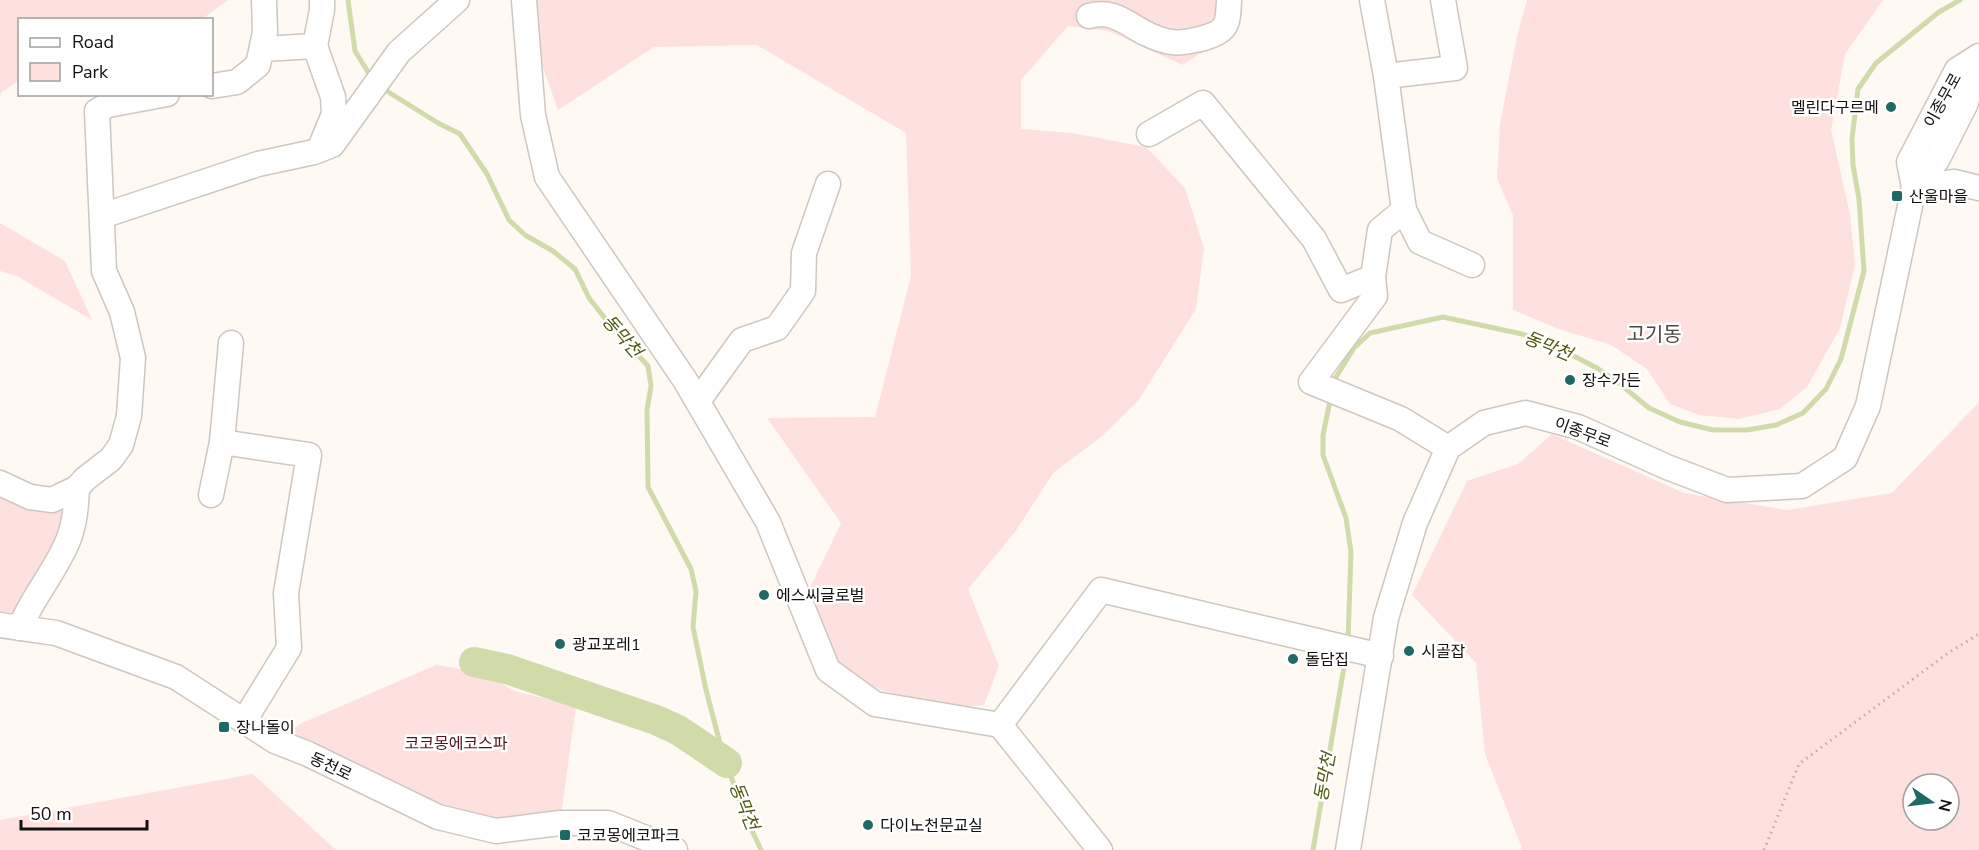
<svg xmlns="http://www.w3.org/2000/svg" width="1979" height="850" font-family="'Nunito Sans','Noto Sans KR',sans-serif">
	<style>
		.green { fill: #fee0df; fill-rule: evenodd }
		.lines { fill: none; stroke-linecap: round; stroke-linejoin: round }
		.stream { stroke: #d1dba9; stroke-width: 5 }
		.river { stroke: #d1dba9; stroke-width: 30 }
		.minor-casing { stroke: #cec7c0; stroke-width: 27 }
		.path { stroke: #b6b1ac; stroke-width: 3; stroke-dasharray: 1.5 4.5; stroke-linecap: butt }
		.minor { stroke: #fff; stroke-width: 24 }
		.poi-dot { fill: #1e6964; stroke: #fff; stroke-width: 2 }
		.labels { text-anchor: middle; stroke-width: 5; stroke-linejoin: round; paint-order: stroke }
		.street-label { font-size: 16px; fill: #13110f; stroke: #fff }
		.poi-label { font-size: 16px; fill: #13110f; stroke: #fff; text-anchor: start }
		.park-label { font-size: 16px; fill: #561419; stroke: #fff }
		.water-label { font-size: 18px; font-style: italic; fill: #4f5808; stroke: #fff }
		.quarter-label { font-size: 20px; fill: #4c4741; stroke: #fff }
	</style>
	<rect width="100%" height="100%" fill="#fff9f3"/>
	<g class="green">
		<path d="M0 0H228L202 19 20 20 19 80 1 93 0 97Z"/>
		<path d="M519 0H1221L1210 48 1182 65 1109 31 1068 26 1021 80V129L1072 133 1146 147 1185 188 1204 248 1196 309 1138 401 1101 437 1054 472 1015 532 968 589 999 666 984 705 937 709 851 679 800 609 841 523 767 418 875 417 911 276 906 133 757 45 654 47 558 110Z"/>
		<path d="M1527 0H1883L1845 54 1831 130 1850 214 1855 265 1840 328 1807 387 1780 409 1739 419 1699 415 1670 404 1647 369 1611 345 1559 329 1513 310V215L1497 179 1500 124 1517 36Z"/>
		<path d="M0 223 65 261 92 320 17 276 0 271Z"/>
		<path d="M1979 402V850H1520L1522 848 1485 754 1476 663 1412 595 1467 481 1518 464 1552 434 1684 493 1787 510 1892 493ZM1913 784H1949V820H1913Z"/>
		<path d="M0 492 38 512 67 504V520L49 556 14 612 0 614Z"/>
		<path d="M436 665 486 673 514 691 576 706 560 823 438 817 275 741 302 723Z"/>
		<path d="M253 774 336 850H0V820Z"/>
	</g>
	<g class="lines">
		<g class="stream">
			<path d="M348 0 355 51 371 77"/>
			<path d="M382 88 438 123 460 134 487 174 509 220 525 235 553 251 575 269 589 298 607 321 648 366 651 386 647 410 648 487 691 569 696 591 693 627 706 690 722 751 744 813 761 850"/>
			<path d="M1334 384 1336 377 1354 348 1370 333 1443 317 1522 334 1560 349 1597 368 1620 384 1649 408 1680 422 1713 430H1747L1776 425 1803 413 1826 389 1841 359 1864 271 1859 199 1853 165 1852 139 1858 89 1876 63 1939 12 1960 0"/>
			<path d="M1331 396 1323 435V455L1346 518 1351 552 1348 642"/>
			<path d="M1313 850 1346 655"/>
		</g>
		<path class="river" d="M474 662 507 669 656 720 678 730 727 763"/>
		<defs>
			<g id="minor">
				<path d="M524 0 533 115 547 177 685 380 768 522 828 670 875 704 1000 725 1100 850"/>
				<path d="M1089 16C1112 9 1126 23 1145 33 1153 37 1163 41 1172 42 1182 44 1195 40 1204 38 1228 31 1228 24 1229 0"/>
				<path d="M315 46 333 97 334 114 322 143"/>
				<path d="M262 49 315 46 322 10V0"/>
				<path d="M1386 76 1455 68 1443 0"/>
				<path d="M212 86 237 82 258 65 265 32 264 0"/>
				<path d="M1149 134 1203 103 1314 239 1341 290 1373 277 1380 230 1404 210 1386 76 1372 0"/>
				<path d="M1914 187 1937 160 1965 105 1979 62"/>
				<path d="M1914 187 1954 182 1979 188"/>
				<path d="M1404 210 1420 242 1472 265"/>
				<path d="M102 216 258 164 314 152 332 145 399 52 457 0"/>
				<path d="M1373 277 1375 296 1311 382 1401 419 1448 448"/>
				<path d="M698 401 742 340 777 328 803 291 804 253 828 184"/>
				<path d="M222 442 309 455 286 593 289 648 244 721"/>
				<path d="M0 483 30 497 52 500 77 488C76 506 75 522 69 538 57 570 32 597 20 628"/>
				<path d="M77 488 85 479 111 459 121 445 129 416 133 358 122 312 104 271 97 111 108 105 167 94"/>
				<path d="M211 495 222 442 231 343"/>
				<path d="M0 625 56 633 176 677 275 741 308 754 438 817 496 831 560 823H608L675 850"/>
				<path d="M1000 725 1101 590 1381 656"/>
				<path d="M1348 850 1386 618 1415 523 1448 448 1484 423 1526 413 1578 427 1667 467 1727 490 1802 486 1845 458 1868 406 1914 187 1909 162 1957 70 1979 56"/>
			</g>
		</defs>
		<use href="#minor" class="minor-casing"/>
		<path class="path" d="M1764 850 1799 764 1948 653 1979 634"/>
		<use href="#minor" class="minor"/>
	</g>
	<g class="poi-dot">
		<circle cx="1891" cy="107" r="6"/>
		<rect x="1891" y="190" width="12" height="12" rx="3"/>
		<circle cx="1570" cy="380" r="6"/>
		<circle cx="764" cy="595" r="6"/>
		<circle cx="560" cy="644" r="6"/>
		<circle cx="1409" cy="651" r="6"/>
		<circle cx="1293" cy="659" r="6"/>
		<rect x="218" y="721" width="12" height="12" rx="3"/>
		<circle cx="868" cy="825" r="6"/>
		<rect x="559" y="829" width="12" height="12" rx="3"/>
	</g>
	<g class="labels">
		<g class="street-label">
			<text transform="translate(1942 100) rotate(-61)" y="6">이종무로</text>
			<text transform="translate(1583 432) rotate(20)" y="6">이종무로</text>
			<text transform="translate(331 766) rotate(25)" y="6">동천로</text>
		</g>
		<g class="poi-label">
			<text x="1879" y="113" text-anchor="end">멜린다구르메</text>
			<text x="1909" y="202">산울마을</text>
			<text x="1582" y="386">장수가든</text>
			<text x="776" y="601">에스씨글로벌</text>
			<text x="572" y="650">광교포레1</text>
			<text x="1421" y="657">시골잡</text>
			<text x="1305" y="665">돌담집</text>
			<text x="236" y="733">장나돌이</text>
			<text x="880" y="831">다이노천문교실</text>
			<text x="577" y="841">코코몽에코파크</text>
		</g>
		<g class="park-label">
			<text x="456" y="749">코코몽에코스파</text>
		</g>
		<g class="water-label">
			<text transform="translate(622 336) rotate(49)" y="6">동막천</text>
			<text transform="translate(1548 346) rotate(22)" y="6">동막천</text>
			<text transform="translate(1325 777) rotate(-80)" y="6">동막천</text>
			<text transform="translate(744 806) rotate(68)" y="6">동막천</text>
		</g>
		<g class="quarter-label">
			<text x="1654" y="341">고기동</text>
		</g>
	</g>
	<rect x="18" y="18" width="195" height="78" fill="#ffffff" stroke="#a1a09f" stroke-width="1.5"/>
	<rect x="30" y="38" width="30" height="9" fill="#ffffff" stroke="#a1a09f" stroke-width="1.5"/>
	<text x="72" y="48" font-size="18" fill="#13110f">Road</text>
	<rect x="30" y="63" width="30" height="18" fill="#fee0df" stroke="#a1a09f" stroke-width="1.5"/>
	<text x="72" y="78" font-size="18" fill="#13110f">Park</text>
	<g transform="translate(1931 802) rotate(104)"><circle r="28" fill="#ffffff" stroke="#a1a09f" stroke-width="1.5"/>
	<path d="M0-4.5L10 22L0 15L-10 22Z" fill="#1e6964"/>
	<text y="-9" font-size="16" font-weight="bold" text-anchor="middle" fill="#13110f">N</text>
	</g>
	<path d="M21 820v9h126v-9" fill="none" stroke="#13110f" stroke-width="3"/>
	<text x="30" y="820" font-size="18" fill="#13110f" stroke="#ffffff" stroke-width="4.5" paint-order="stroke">50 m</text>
</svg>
